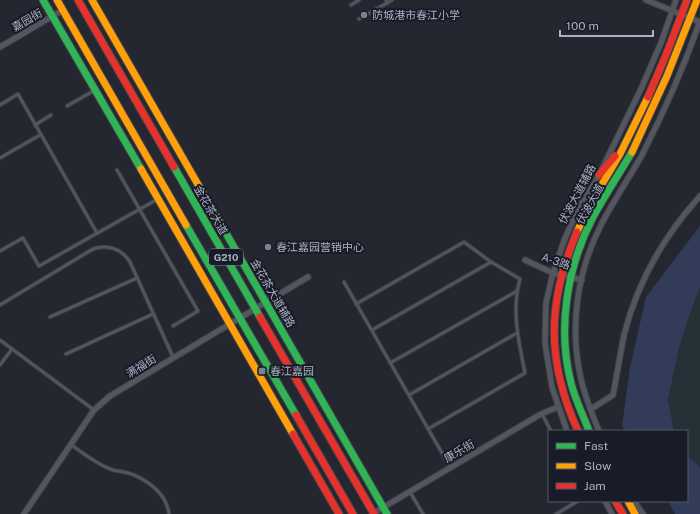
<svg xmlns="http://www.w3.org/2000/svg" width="700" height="514" font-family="'Public Sans','Noto Sans SC',sans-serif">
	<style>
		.green { fill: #243137 }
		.water { fill: #323b57 }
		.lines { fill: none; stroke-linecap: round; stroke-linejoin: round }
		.lane-casing { stroke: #404248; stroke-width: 4.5 }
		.street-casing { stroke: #404248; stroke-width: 7 }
		.fast-casing { stroke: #404248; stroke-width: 9 }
		.slow-casing { stroke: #404248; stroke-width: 9 }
		.jam-casing { stroke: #404248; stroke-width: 9 }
		.lane { stroke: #53565e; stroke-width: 2.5 }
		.street { stroke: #53565e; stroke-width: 5 }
		.fast { stroke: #30b455; stroke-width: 7 }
		.slow { stroke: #ff9f0a; stroke-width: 7 }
		.jam { stroke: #e5322d; stroke-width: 7 }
		.poi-dot { fill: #7c818f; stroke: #181c29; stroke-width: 1.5 }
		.labels { text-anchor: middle; stroke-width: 4; stroke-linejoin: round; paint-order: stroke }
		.shield { fill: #181c29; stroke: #808494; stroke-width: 1 }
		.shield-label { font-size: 10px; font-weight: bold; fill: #acb1c2 }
		.poi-label { font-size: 11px; fill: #acb1c2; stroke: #181c29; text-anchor: start }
		.street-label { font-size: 11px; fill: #acb1c2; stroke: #181c29 }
	</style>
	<rect width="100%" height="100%" fill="#24272f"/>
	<path class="green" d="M700 287V467L687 455V431H674L668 400 679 348 689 316Z"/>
	<g class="water">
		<path d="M700 226V287L689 316 679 348 668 399 674 431H626L622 426 630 367 646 297Z"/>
		<path d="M687 455 700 467V514H675L668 501H687Z"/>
	</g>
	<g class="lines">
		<defs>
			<g id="lane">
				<path d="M386 0 387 3 392 0"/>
				<path d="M351 5 359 0"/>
				<path d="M359 19 387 3"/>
				<path d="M0 105 18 94 97 233"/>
				<path d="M67 106 95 90"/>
				<path d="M35 125 51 115"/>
				<path d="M0 158 40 135"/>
				<path d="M117 170 198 311 173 326"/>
				<path d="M0 251 23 238 39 266 156 200"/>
				<path d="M344 282 450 467"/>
				<path d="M356 304 464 242 491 262 520 279C511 310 519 343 525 373L428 429"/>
				<path d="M0 305 93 249C108 244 122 249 130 262L173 357"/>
				<path d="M50 317 137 278"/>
				<path d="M372 330 491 262"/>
				<path d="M0 340 94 410"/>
				<path d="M66 354 153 314"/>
				<path d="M390 363 517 291"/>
				<path d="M0 365 12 349"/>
				<path d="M409 395 517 333"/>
				<path d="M542 414 551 431"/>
				<path d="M70 444C83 453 95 463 110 469 117 472 126 471 134 475 150 482 167 495 169 514"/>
				<path d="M410 492 423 514"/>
				<path d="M556 514 578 501"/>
			</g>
			<g id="street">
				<path d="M646 0 700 22"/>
				<path d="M0 47 63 10"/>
				<path d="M525 260 553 273 582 280"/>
				<path d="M591 409 613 395C617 375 620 355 624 335 637 283 664 236 700 196"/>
				<path d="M567 431 552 387 545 343 546 303 553 273 564 241 577 211 599 175 641 89 661 43 676 0"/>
				<path d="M599 431C592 414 585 397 581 379 569 327 577 271 602 223 614 200 629 178 642 155 664 112 684 67 700 21"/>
				<path d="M605 501 612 514"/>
				<path d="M634 501 643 514"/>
				<path d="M24 514 94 410 110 396 308 277"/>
				<path d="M372 514 541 414 558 407"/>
			</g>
			<g id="fast">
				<path d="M43 0 141 169"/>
				<path d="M174 167 260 317"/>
				<path d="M186 225 296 415"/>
				<path d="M223 228 387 514"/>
				<path d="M589 431C583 415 575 399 571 383 557 328 567 267 593 217 605 195 619 174 632 152"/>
			</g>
			<g id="slow">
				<path d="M57 0 186 225"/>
				<path d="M92 0 223 228"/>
				<path d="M632 152 667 76 697 0"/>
				<path d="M141 169 293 434"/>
				<path d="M577 232 589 206 620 154 648 97"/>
				<path d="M628 501 635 514"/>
			</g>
			<g id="jam">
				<path d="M78 0 174 167"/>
				<path d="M648 97 666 55 687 0"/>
				<path d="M599 175 615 156"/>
				<path d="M577 232C547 302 546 361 578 431"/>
				<path d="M260 317 374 514"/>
				<path d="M296 415 353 514"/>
				<path d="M293 434 339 514"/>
				<path d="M615 501 623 514"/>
			</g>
		</defs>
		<use href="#lane" class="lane-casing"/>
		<use href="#street" class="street-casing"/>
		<use href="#fast" class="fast-casing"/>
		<use href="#slow" class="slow-casing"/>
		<use href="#jam" class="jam-casing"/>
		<use href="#lane" class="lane"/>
		<use href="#street" class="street"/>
		<use href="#fast" class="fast"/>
		<use href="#slow" class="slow"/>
		<use href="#jam" class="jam"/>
	</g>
	<g class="poi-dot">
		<circle cx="364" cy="15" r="4"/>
		<circle cx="268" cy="247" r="4"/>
		<rect x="258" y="367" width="8" height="8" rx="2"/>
	</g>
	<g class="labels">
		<rect class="shield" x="209" y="249" width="34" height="16" rx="3"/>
		<g class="shield-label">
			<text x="226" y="261">G210</text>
		</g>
		<g class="poi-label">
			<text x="372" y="19">防城港市春江小学</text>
			<text x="276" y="251">春江嘉园营销中心</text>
			<text x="270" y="375">春江嘉园</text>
		</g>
		<g class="street-label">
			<text transform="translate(27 20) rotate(-30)" y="4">嘉园街</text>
			<text transform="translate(577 194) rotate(-62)" y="4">伏波大道辅路</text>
			<text transform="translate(590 204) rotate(-61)" y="4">伏波大道</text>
			<text transform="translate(211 210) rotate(60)" y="4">金花茶大道</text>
			<text transform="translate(556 261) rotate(19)" y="4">A-3路</text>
			<text transform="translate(273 293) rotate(60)" y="4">金花茶大道辅路</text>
			<text transform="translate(141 366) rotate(-31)" y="4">满福街</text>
			<text transform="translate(459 451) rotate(-30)" y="4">康乐街</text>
		</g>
	</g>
	<rect x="548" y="430" width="140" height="72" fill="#181c29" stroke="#535866"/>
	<rect x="556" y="443" width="20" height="6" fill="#30b455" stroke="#535866"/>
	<text x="584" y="450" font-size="12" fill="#acb1c2">Fast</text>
	<rect x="556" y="463" width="20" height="6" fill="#ff9f0a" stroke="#535866"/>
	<text x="584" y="470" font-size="12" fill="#acb1c2">Slow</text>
	<rect x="556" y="483" width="20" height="6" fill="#e5322d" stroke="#535866"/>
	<text x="584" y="490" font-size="12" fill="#acb1c2">Jam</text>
	<path d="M560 30v6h93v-6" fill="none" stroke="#acb1c2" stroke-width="2"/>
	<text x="566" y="30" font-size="12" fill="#acb1c2" stroke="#181c29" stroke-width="3" paint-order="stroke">100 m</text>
</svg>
